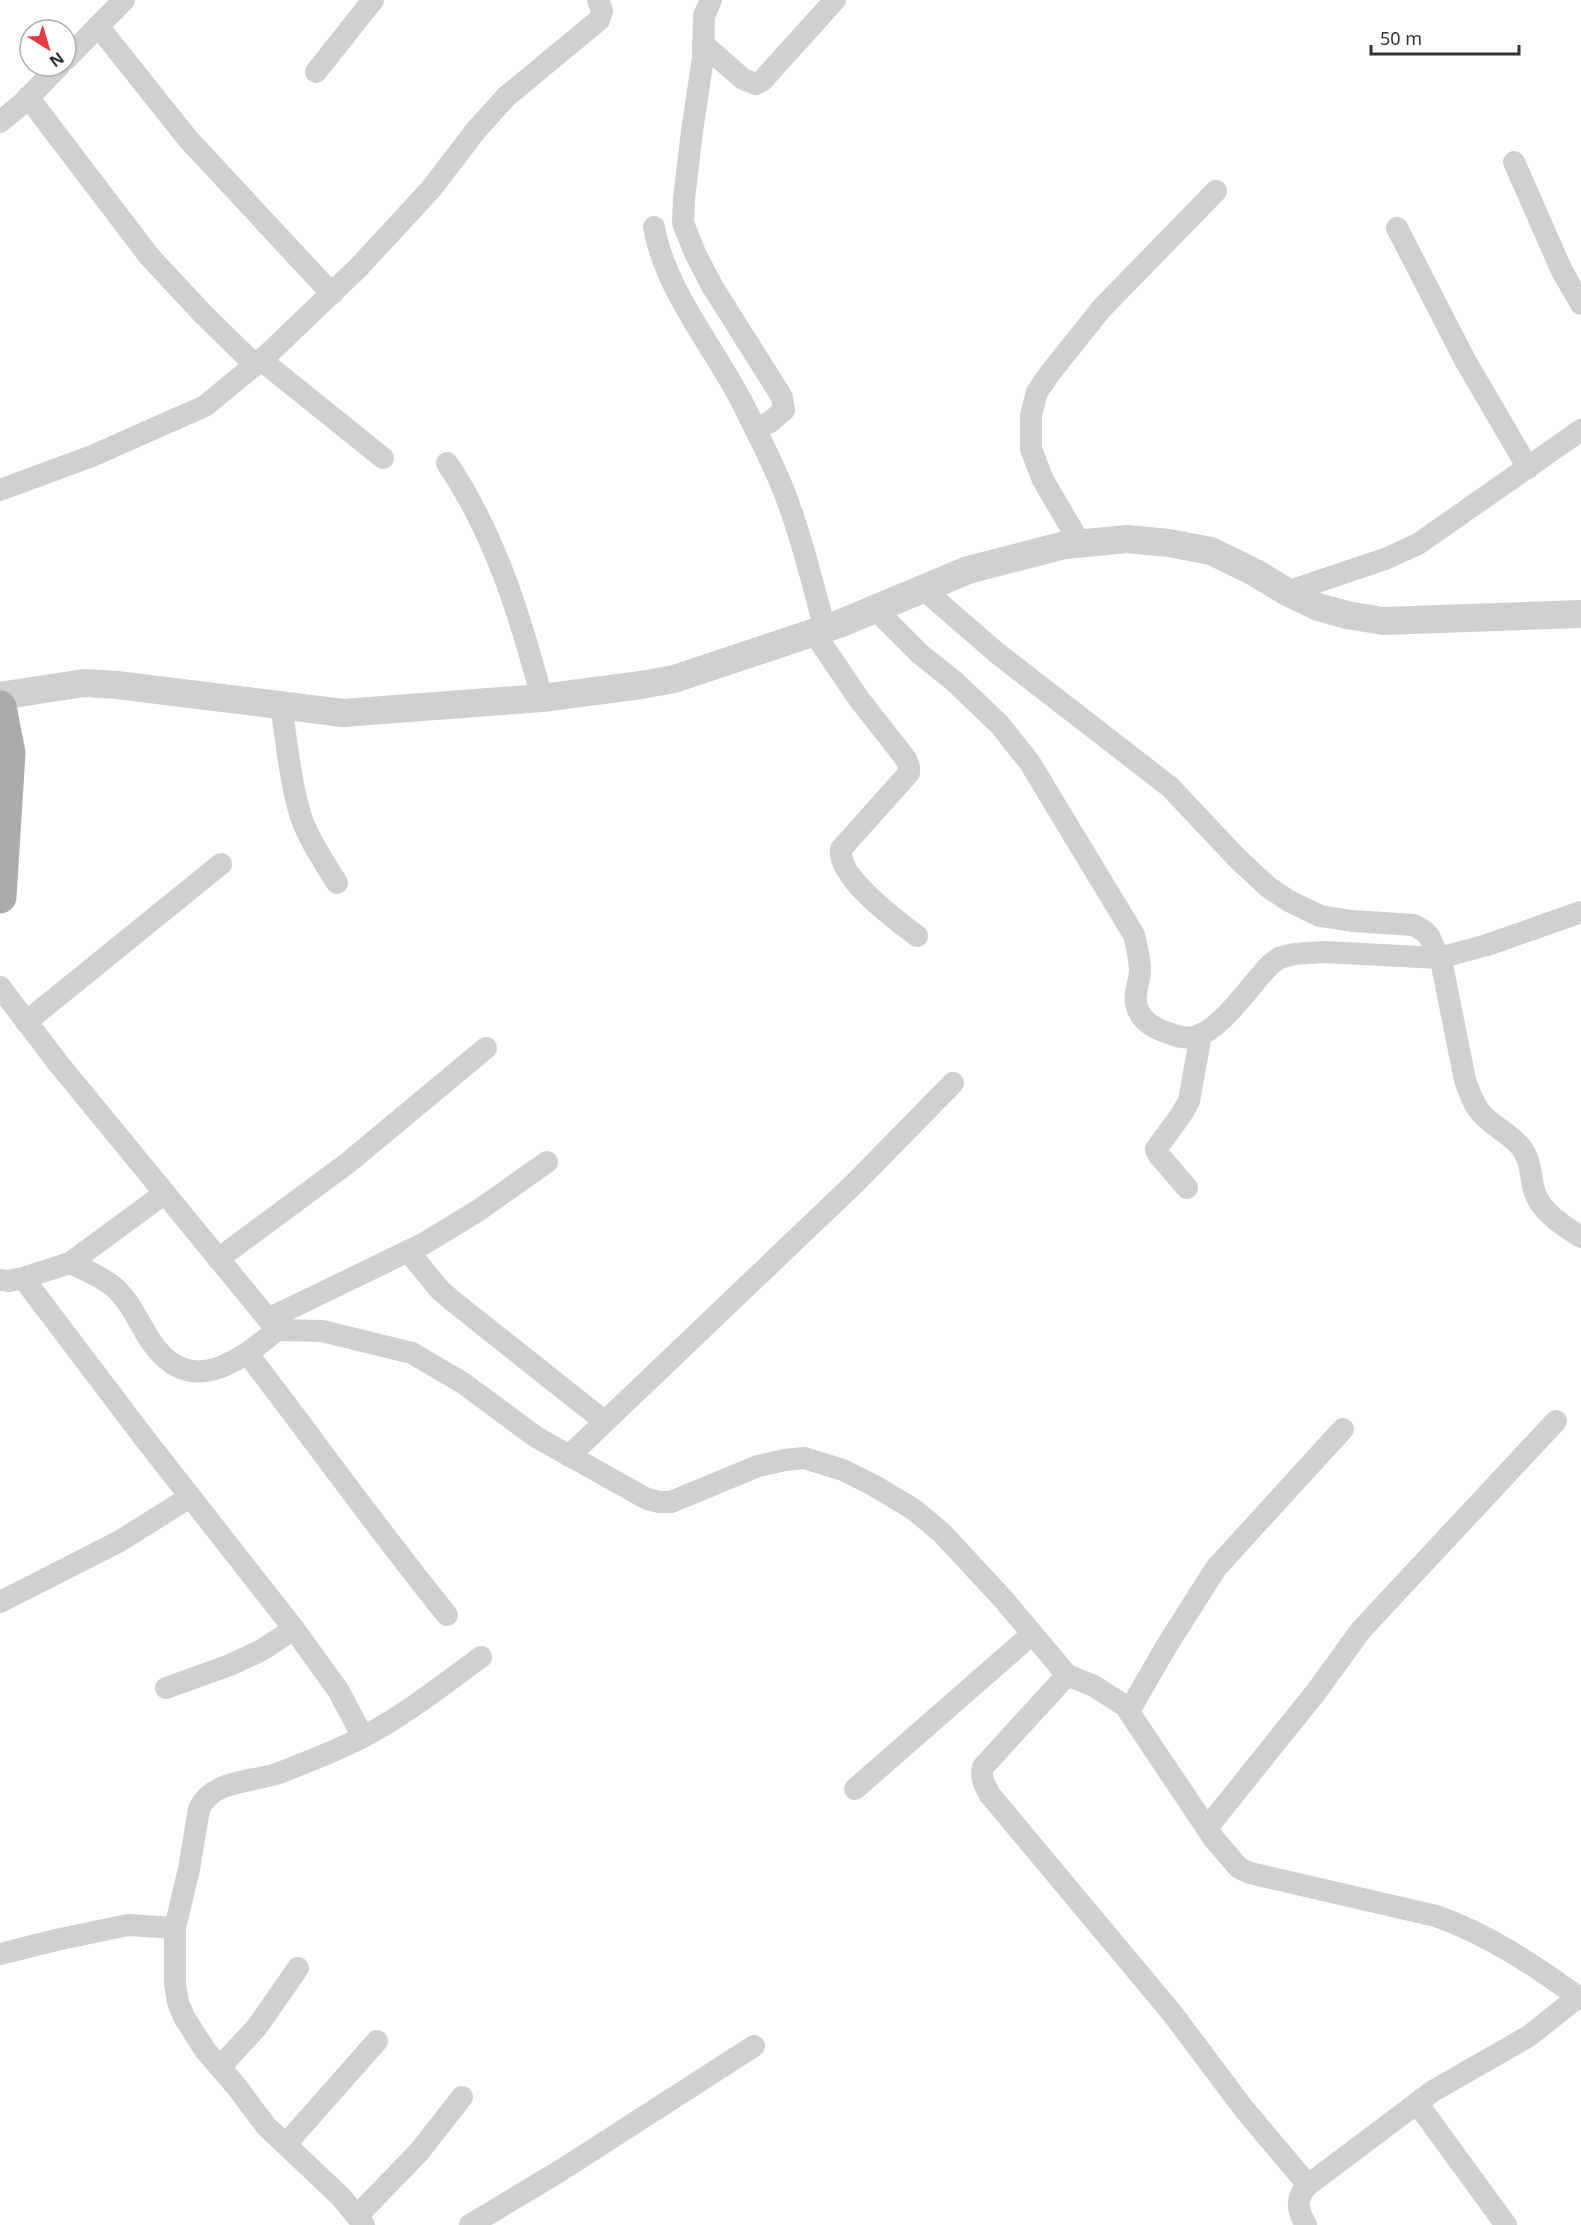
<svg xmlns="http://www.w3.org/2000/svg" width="1581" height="2225" font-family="'Noto Sans',sans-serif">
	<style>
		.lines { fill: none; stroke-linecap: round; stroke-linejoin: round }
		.minor { stroke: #d0d0d0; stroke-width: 22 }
		.tertiary { stroke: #d0d0d0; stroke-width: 28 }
		.primary { stroke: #ababab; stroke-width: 33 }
	</style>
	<rect width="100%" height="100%" fill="#fff"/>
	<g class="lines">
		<g class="minor">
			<path d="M711 0 704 16 703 58 692 131 684 199 683 223 695 253 712 286 782 397 784 410 770 422 755 429"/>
			<path d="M98 26 188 139 332 294"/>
			<path d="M703 44 743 79 756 84 762 81 835 0"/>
			<path d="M66 59 124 0"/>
			<path d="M316 72 373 0"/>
			<path d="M28 97 149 256 203 314 255 365"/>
			<path d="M0 122 23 103 59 66"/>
			<path d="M1514 162 1562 271 1581 304"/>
			<path d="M654 227C665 291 715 348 744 406 757 433 772 461 783 489 801 534 812 582 825 629"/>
			<path d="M1397 228 1466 362 1528 468"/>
			<path d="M261 360 383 458"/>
			<path d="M447 463C495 534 520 616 542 698"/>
			<path d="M0 490 92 456 205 406 267 355 358 268 431 189 477 129 507 96 599 20 602 11 598 0"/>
			<path d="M1080 543 1043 480 1031 449V415L1037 392 1050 373 1102 308 1216 191"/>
			<path d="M922 588 997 653 1170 787 1237 858 1268 887 1289 901 1320 916 1352 921 1414 925 1424 931 1429 936 1442 965 1465 1080C1469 1091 1473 1104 1481 1113 1492 1126 1509 1133 1520 1146 1533 1162 1529 1176 1535 1193 1542 1213 1564 1226 1581 1237"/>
			<path d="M1287 592 1385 559 1418 544 1581 430"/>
			<path d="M875 609 920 654 954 681 1000 725 1030 763 1134 935C1137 947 1140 959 1140 971 1139 984 1133 995 1137 1007 1141 1020 1152 1027 1163 1031 1173 1035 1183 1039 1194 1037 1222 1030 1249 986 1270 965L1279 958 1294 954 1324 952 1439 958 1487 945 1581 912"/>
			<path d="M814 633 859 699 906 759 909 767V773L841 849C837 877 896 920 917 936"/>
			<path d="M281 706C287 743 290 781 301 817 309 840 324 862 337 883"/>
			<path d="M0 987 58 1063 277 1330C237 1363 189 1399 150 1340 139 1323 130 1301 114 1287 102 1277 85 1270 70 1263"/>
			<path d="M26 1022 221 864"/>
			<path d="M1187 1188 1158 1154 1156 1149 1181 1115 1189 1101 1201 1034"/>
			<path d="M408 1251 440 1290 454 1302 604 1421"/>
			<path d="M218 1259 349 1162 486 1048"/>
			<path d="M23 1278 70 1263 165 1193"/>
			<path d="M0 1280 9 1281 23 1278 145 1439 294 1629 338 1690 363 1737"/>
			<path d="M268 1319 425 1243 479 1210 547 1162"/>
			<path d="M277 1330 322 1331 412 1353 463 1383 536 1437 647 1499 659 1502H671L758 1466 785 1460 804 1458 843 1470 873 1485 913 1509 942 1533 1004 1600 1067 1675 1094 1686 1125 1706 1214 1839 1239 1868 1250 1873 1436 1916C1490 1935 1535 1966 1581 1999"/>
			<path d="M247 1353C314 1440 378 1530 447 1615"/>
			<path d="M569 1456 855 1183 953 1083"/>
			<path d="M0 1602 120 1541 190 1497"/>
			<path d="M1067 1675 983 1767C980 1779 985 1785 990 1795L1172 2013 1244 2109 1308 2185 1433 2091 1529 2036 1578 1997"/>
			<path d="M166 1688 230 1665 260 1651 294 1629"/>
			<path d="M1129 1711 1166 1647 1216 1568 1343 1429"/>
			<path d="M855 1789 1032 1634"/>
			<path d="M1207 1828 1316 1692 1361 1630 1556 1421"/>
			<path d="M0 1954 56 1940 128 1925 175 1928"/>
			<path d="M220 2067 257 2027 298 1968"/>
			<path d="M1417 2103 1506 2225"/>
			<path d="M286 2144 377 2041"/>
			<path d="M357 2216 419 2152 462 2097"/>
			<path d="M364 2225 341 2197 266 2126 236 2086 205 2050 184 2017 178 2002 175 1984V1928L189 1869 199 1809C213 1779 251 1783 279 1773 307 1762 336 1751 363 1737 405 1715 443 1685 481 1657"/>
			<path d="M470 2225 560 2171 754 2046"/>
			<path d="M1306 2225C1297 2210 1295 2198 1308 2185"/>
		</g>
		<path class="tertiary" d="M0 696 84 683 117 685 343 713 542 698 641 685 674 679 839 624 968 570 1065 545 1127 539 1169 543 1211 551 1254 572 1287 592 1318 607 1347 615 1383 621 1581 614"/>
		<path class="primary" d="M0 707 9 753 0 897"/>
	</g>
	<g transform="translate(48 48) rotate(143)"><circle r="28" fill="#ffffff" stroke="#adadad" stroke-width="1.5"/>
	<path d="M0-4.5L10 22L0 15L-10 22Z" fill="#e63946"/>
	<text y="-9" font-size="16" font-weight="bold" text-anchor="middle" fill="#333333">N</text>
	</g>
	<path d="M1371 45v9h148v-9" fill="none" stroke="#333333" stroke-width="3"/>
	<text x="1380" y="45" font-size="18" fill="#333333" stroke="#ffffff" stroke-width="4.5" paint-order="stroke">50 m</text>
</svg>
